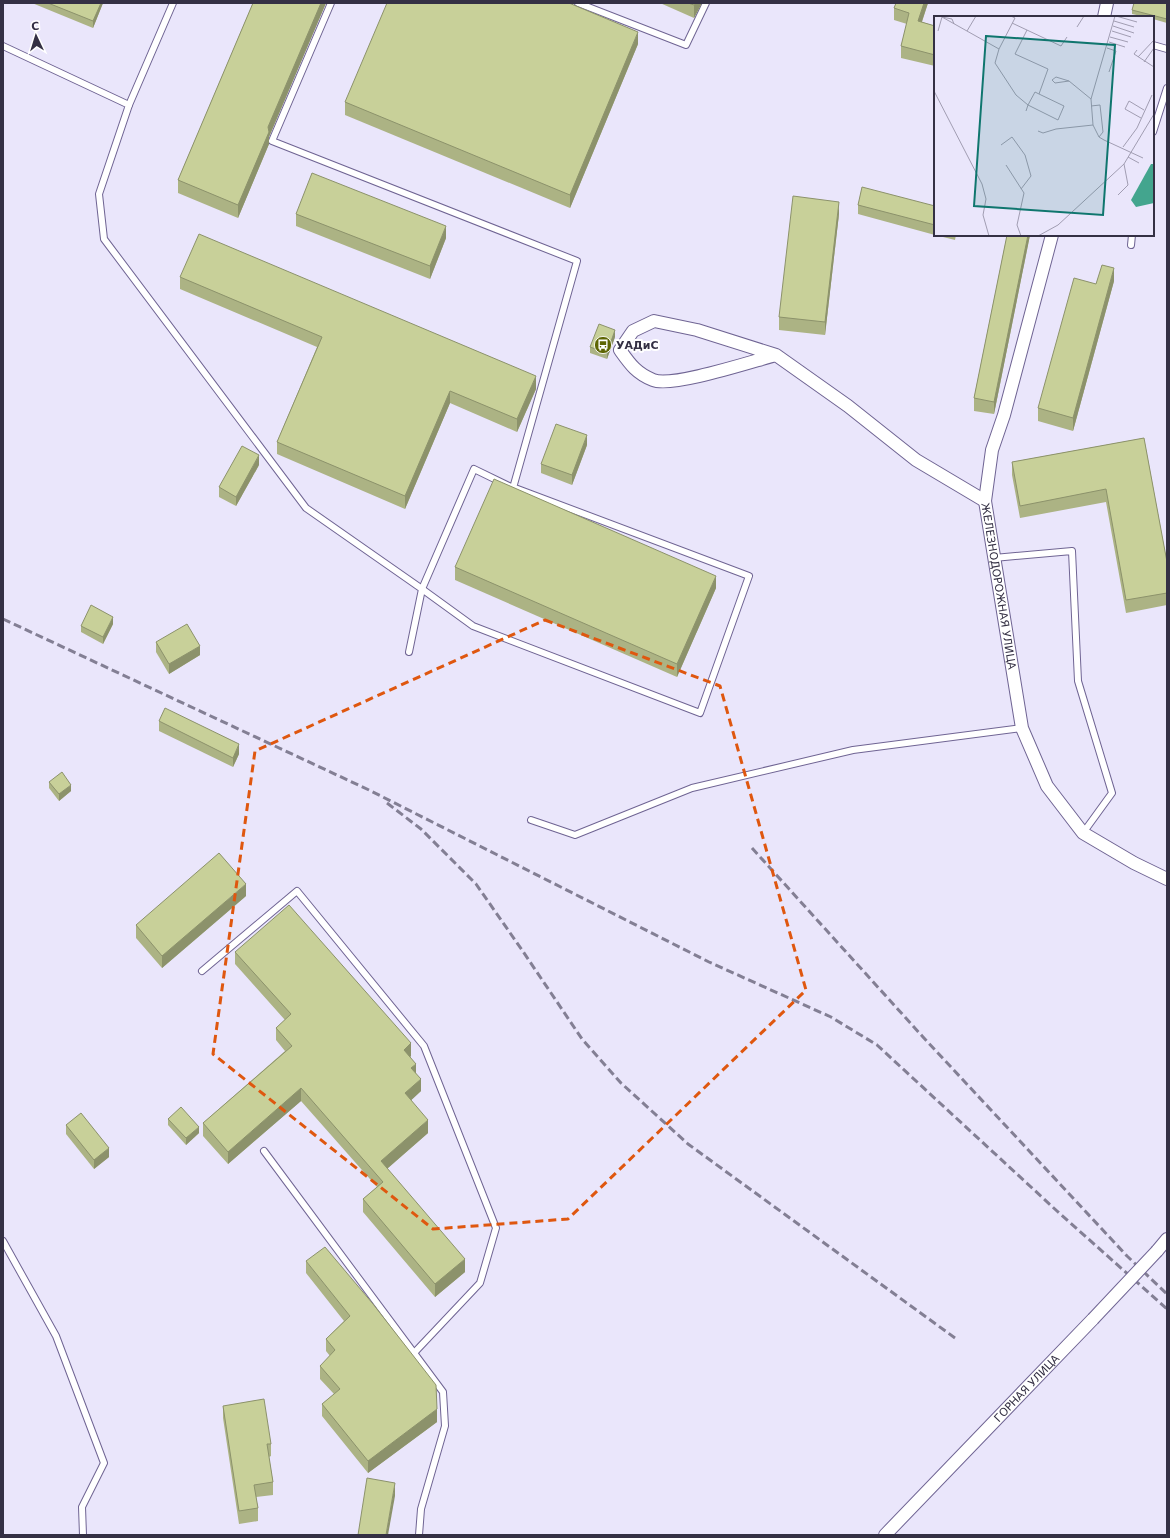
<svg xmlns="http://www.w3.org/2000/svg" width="1170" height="1538" font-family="'DejaVu Sans',sans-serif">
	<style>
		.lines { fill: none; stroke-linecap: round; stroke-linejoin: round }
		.service-casing { stroke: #6f6493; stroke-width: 8 }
		.minor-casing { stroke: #6f6493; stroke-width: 14 }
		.service { stroke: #fff; stroke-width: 6 }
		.minor { stroke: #fff; stroke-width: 12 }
		.rail { stroke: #837f94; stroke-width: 3; stroke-dasharray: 8 4; stroke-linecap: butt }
		.minor-bridge-casing { stroke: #6f6493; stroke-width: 14; stroke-linecap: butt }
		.minor-bridge { stroke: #fff; stroke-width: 12 }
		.wall { fill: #acb384 }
		.shaded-wall { fill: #8c926b }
		.building { fill: #c8d099; stroke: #8c926b }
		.marked { fill: none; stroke: #df570f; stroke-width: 3; stroke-dasharray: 8 5; stroke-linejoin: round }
		.labels { text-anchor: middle; stroke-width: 4; stroke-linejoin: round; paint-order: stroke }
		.poi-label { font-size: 11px; font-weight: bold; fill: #343044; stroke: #fff; text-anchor: start }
		.street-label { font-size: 11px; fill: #343044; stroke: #fff }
		.inset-road { fill: none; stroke: #a19db2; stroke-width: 1 }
		.view { fill: #0f766e; fill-opacity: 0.15; stroke: #0f766e; stroke-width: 2 }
		.inset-edge { fill: none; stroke: #343044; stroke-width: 2 }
	</style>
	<rect width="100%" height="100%" fill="#eae6fb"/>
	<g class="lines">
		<defs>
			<g id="service">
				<path d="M331 3 272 141 577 261 513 488 474 469 422 589 473 626 700 713 749 576 515 488"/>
				<path d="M578 3 686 45 706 3"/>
				<path d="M1153 45 1167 49"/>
				<path d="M3 46 129 105 99 194 104 239 306 508 422 589 409 652"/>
				<path d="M129 105 173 3"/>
				<path d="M1153 132 1167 88"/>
				<path d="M1131 245 1132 235"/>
				<path d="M994 558 1072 551 1078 681 1112 793 1083 833"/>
				<path d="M531 820 575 835 692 788 853 750 1022 728"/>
				<path d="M202 971 297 891 424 1046 496 1228 480 1283 414 1353"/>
				<path d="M264 1151 443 1392 445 1426 421 1509 419 1535"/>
				<path d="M3 1241 56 1336 104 1463 82 1507 83 1535"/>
			</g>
			<g id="minor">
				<path d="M1104 17 1107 3"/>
				<path id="s1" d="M1052 235 1004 415 992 450 985 501 1022 728 1047 786 1083 833 1134 863 1167 879"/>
				<path d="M776 355C753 361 672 388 653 380 636 373 630 364 620 350L633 331 654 321 697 330 776 355 848 406 916 460 985 501"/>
				<path d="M1157 1251 1167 1239"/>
				<path id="s2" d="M885 1535 1093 1319"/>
			</g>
		</defs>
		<use href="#service" class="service-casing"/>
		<use href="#minor" class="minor-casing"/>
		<use href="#service" class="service"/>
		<use href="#minor" class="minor"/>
		<g class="rail">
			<path d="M3 619 369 790 709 962 831 1017 877 1045 1057 1211 1167 1309"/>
			<path d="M387 803 421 829 476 884 522 950 582 1039 621 1083 688 1144 955 1338"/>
			<path d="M752 848 923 1037 1127 1256 1167 1294"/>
		</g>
		<defs>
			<path id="minor-bridge" d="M1093 1319 1157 1251"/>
		</defs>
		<use href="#minor-bridge" class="minor-bridge-casing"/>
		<use href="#minor-bridge" class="minor-bridge"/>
	</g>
	<g class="wall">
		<path d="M32 3H103L93 28Z"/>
		<path d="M253 3H326L269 137V144L238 218 178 193V180Z"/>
		<path d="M660 3H702L694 18Z"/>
		<path d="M896 3H928L922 22 935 26V66L901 58V46L907 24 894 20V8Z"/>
		<path d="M1167 3V23L1153 19V17H1146L1132 14V10Z"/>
		<path d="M638 44 570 208 345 115V102Z"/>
		<path d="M858 205 935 206V235L858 214Z"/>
		<path d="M296 214 446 238 430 279 296 226Z"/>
		<path d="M839 214 825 335 779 330V317Z"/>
		<path d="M935 235H956L955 240Z"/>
		<path d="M1007 235H1030L994 414 974 411V398Z"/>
		<path d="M180 277 536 389 517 432 450 403 405 509 277 454V442L317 347 180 289Z"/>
		<path d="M1114 281 1073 431 1038 421V408L1096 284Z"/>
		<path d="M615 337 607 359 590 353V347Z"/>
		<path d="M1144 438 1167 562V605L1126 613 1106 502 1020 518 1012 475V462Z"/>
		<path d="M587 445 572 485 541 473V464Z"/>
		<path d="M259 465 236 506 219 497V487Z"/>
		<path d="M455 567 716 588 677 677 455 580Z"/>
		<path d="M113 624 103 644 81 632V626Z"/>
		<path d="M156 642 200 655 169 674 156 652Z"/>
		<path d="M159 721 239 754 233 767 159 731Z"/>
		<path d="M49 782 71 791 59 801 49 788Z"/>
		<path d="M246 896 162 968 136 938V925Z"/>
		<path d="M235 952 411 1056 410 1057 416 1073 421 1091 411 1100 428 1133 387 1169 465 1272 435 1297 363 1212V1199L377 1187 301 1101 228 1164 203 1136V1123L285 1051 276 1040V1028L285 1020 235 964Z"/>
		<path d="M168 1119 199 1133 186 1145 168 1125Z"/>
		<path d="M66 1125 109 1157 94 1169 66 1134Z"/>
		<path d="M306 1261 437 1422 368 1473 322 1416V1404L334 1394 320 1379V1366L330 1356 326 1351V1339L344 1321 306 1273Z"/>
		<path d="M223 1406 271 1444V1456L269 1457 273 1482V1495L256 1497 258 1508V1521L239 1524 223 1418Z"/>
	</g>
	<g class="shaded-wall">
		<path d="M101 3H103L93 28V21Z"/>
		<path d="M321 3H326L269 137V144L238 218V205L268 127Z"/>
		<path d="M695 3H702L694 18V5Z"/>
		<path d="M924 3H928L918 33V21Z"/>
		<path d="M638 32V44L570 208V195Z"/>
		<path d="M839 202V214L825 335V322Z"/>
		<path d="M446 226V238L430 279V266Z"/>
		<path d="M1028 235H1030L994 414V402Z"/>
		<path d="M1114 268V281L1073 431V418Z"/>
		<path d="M615 330V337L607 359V353Z"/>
		<path d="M536 376V389L517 432V419Z"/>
		<path d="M450 391V403L405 509V496Z"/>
		<path d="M587 435V445L572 485V475Z"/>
		<path d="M259 455V465L236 506V497Z"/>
		<path d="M716 576V588L677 677V664Z"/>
		<path d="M113 617V624L103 644V637Z"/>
		<path d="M200 646V655L169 674V664Z"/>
		<path d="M239 744V754L233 767V758Z"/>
		<path d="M71 785V791L59 801V794Z"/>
		<path d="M246 884V896L162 968V956Z"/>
		<path d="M411 1043V1056L404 1063V1050Z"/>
		<path d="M416 1064V1076L411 1068Z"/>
		<path d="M421 1079V1091L405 1106V1093Z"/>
		<path d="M301 1088V1101L228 1164V1152Z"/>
		<path d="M428 1120V1133L381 1174V1161Z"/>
		<path d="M199 1127V1133L186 1145V1138Z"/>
		<path d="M109 1148V1157L94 1169V1160Z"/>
		<path d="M465 1259V1272L435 1297V1284Z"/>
		<path d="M437 1409V1422L368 1473V1461Z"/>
		<path d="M395 1483V1496L388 1535H386Z"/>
	</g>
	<g class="building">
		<path d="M48 3H101L93 21Z"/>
		<path d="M253 3H321L268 127 269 132 238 205 178 180Z"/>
		<path d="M387 3H569L638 32 570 195 345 102Z"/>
		<path d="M688 3H695L694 5Z"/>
		<path d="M896 3H924L918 21 935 26V55L901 46 909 13 894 8Z"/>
		<path d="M1134 3H1167V19L1132 10Z"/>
		<path d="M312 173 446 226 430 266 296 214Z"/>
		<path d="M862 187 935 206V225L858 205Z"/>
		<path d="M793 196 839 202 825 322 779 317Z"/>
		<path d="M199 234 536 376 517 419 450 391 405 496 277 442 322 337 180 277Z"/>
		<path d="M1007 235H1028L994 402 974 398Z"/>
		<path d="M1102 265 1114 268 1073 418 1038 408 1074 278 1096 284Z"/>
		<path d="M599 324 615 330 607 353 590 347Z"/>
		<path d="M556 424 587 435 572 475 541 464Z"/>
		<path d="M1144 438 1167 562V593L1126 600 1106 489 1020 506 1012 462Z"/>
		<path d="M242 446 259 455 236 497 219 487Z"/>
		<path d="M494 479 716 576 677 664 455 567Z"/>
		<path d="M91 605 113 617 103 637 81 626Z"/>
		<path d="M187 624 200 646 169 664 156 642Z"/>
		<path d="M165 708 239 744 233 758 159 721Z"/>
		<path d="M62 772 71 785 59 794 49 782Z"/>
		<path d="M219 853 246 884 162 956 136 925Z"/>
		<path d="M289 905 411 1043 404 1050 416 1064 411 1068 421 1079 405 1093 428 1120 381 1161 465 1259 435 1284 363 1199 383 1182 301 1088 228 1152 203 1123 292 1046 276 1028 291 1014 235 952Z"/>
		<path d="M181 1107 199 1127 186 1138 168 1119Z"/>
		<path d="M81 1113 109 1148 94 1160 66 1125Z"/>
		<path d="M325 1247 373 1304 436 1385 437 1409 368 1461 322 1404 340 1389 320 1366 335 1350 326 1339 350 1316 306 1261Z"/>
		<path d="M264 1399 271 1444H267L273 1482 254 1485 258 1508 239 1511 223 1406Z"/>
		<path d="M367 1478 395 1483 386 1535H358Z"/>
	</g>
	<path class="marked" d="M545 620 720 686 806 990 568 1219 433 1229 213 1054 255 751Z"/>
	<defs>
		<symbol id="bus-disc" viewBox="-11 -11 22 22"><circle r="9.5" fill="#5e6503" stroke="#fff"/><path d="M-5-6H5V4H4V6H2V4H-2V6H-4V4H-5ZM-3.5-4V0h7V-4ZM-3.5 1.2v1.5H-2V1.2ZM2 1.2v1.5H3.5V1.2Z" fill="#fff"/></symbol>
	</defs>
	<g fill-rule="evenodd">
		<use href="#bus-disc" x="593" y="335" width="20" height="20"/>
	</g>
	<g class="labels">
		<g class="poi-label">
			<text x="616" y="349">УАДиС</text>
		</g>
		<g class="street-label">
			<text dy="4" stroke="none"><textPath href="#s1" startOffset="361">ЖЕЛЕЗНОДОРОЖНАЯ УЛИЦА</textPath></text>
			<text dy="4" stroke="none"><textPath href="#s2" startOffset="204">ГОРНАЯ УЛИЦА</textPath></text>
		</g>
	</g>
	<g transform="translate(934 16)">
		<rect width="220" height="220" fill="#eae6fb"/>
		<path d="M217 148H220V187L202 191 197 184Z" fill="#43a58e"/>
		<path class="inset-road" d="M181 0 157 83 159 109 165 121 170 124 209 142M182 0 203 6M8 1 65 33 61 47 82 79 94 89 92 95M8 1 18 3 20 8M180 5 200 11M78 7 127 30 133 21M179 10 200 17M143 11 150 0M93 14 81 38 114 53 105 78 101 76 94 89 124 104 130 90 105 78M4 15 8 1M33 15 42 0M178 15 197 21M176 21 194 26M175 26 191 31M173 32 182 35 175 56M65 33 81 2 77 0M203 34 200 38 220 51M204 41 220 24M210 46 220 32M135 65 121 67 118 64 122 61 135 65 157 83M0 75 48 168 52 183 49 199 55 220M157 90 166 89 169 116 165 121M207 102 191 93 195 85 210 94M104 115 109 117 122 113 159 109M67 129 78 121 91 139 97 160 87 173M189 131 203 112 218 79M194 141 205 147M72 149 90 177 83 209 87 220M184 179 194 169 190 148M104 220 124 209 190 148 220 98"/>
		<path class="view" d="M52 20 181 29 169 199 40 190Z"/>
		<rect width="220" height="220" class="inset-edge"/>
	</g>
	<rect width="1170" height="1538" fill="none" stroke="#343044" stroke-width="8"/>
	<g transform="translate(36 36) rotate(356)" stroke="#ffffff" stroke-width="3" paint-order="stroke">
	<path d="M0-3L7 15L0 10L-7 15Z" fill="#343044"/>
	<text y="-6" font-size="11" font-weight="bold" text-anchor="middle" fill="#343044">С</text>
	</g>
</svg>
